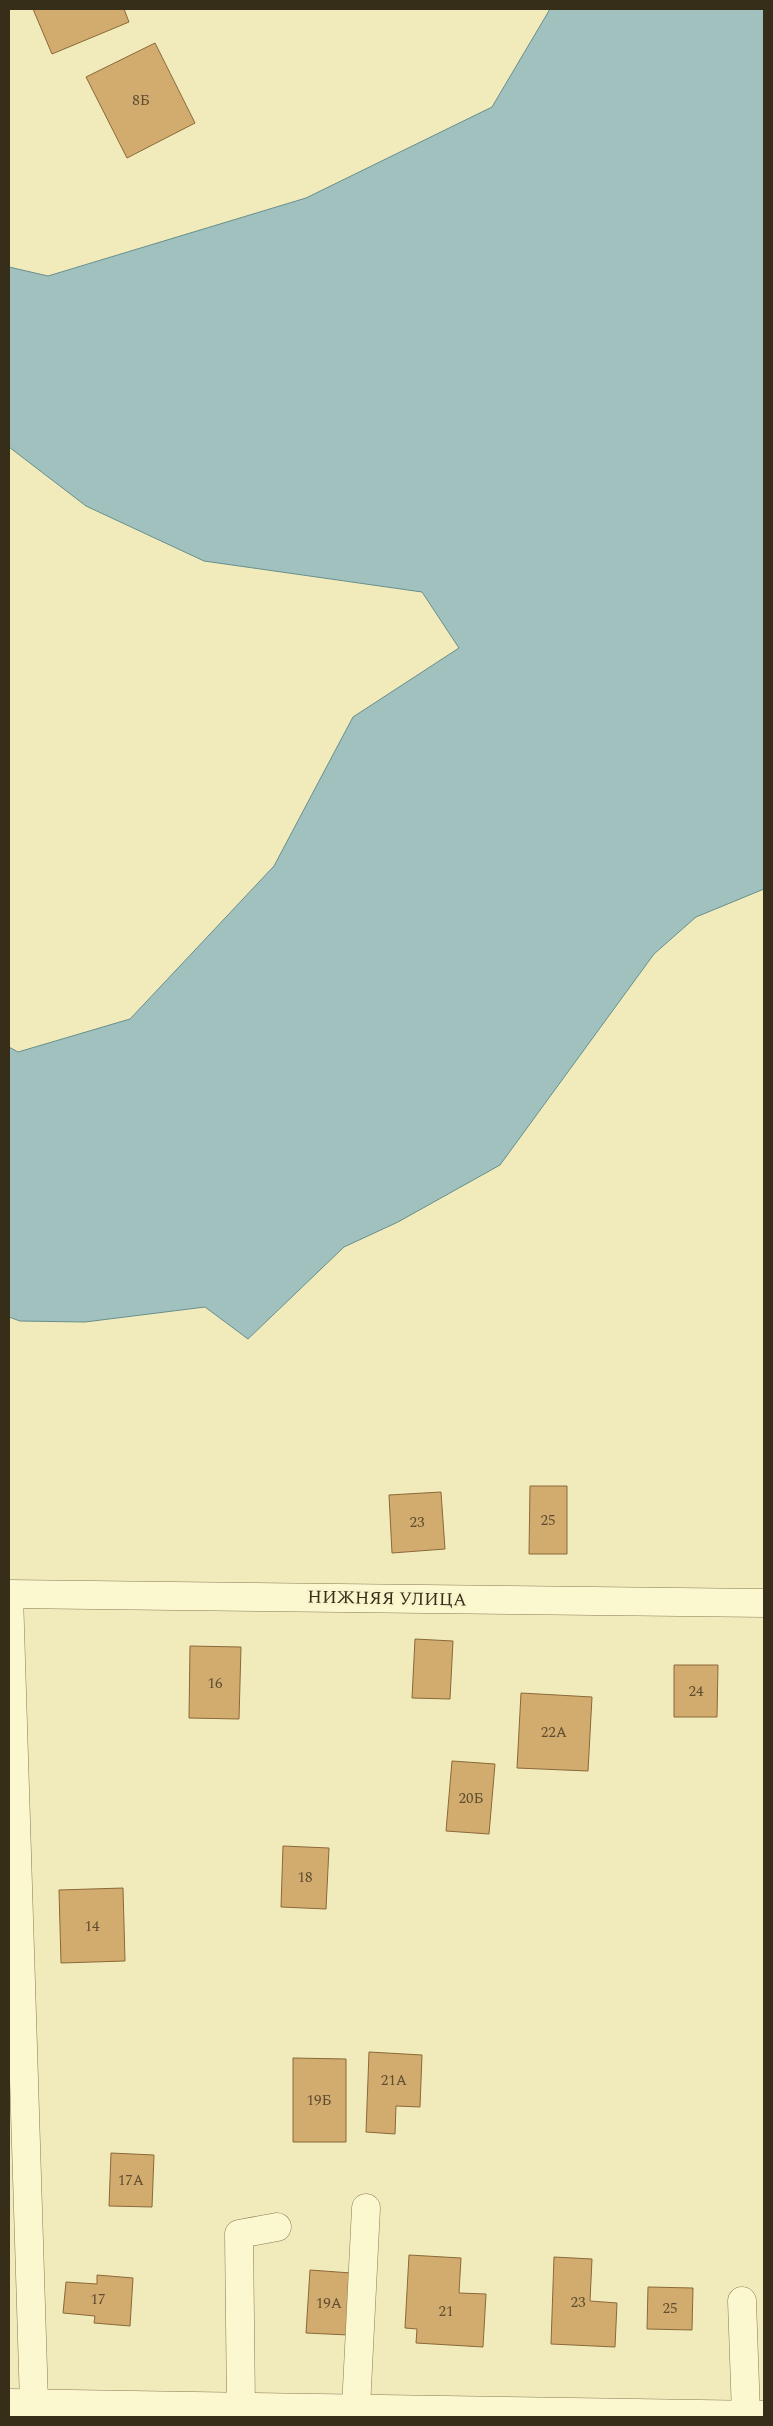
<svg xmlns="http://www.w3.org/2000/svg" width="773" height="2426" font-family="Spectral,serif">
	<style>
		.water { fill: #a0c1be; stroke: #678f8d }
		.building { fill: #d2ab6e; stroke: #8a6938 }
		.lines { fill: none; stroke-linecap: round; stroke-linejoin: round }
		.minor-casing { stroke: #897b54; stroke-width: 29 }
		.minor { stroke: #fbf7cf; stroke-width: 28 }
		.labels { text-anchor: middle; stroke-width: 5; stroke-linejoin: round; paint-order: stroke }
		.number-label { font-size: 15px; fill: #5e4d2f }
		.street-label { font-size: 18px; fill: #372e1a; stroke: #f8f4cb }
	</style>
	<rect width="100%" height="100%" fill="#f1ebbb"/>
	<path class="water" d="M550 9H764V889L696 917 654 954 500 1165 398 1222 344 1247 248 1339 205 1307 85 1322 20 1321 9 1317V1047L18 1052 130 1019 274 866 353 717 459 648 422 592 204 561 86 506 9 447V267L48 276 306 198 492 107Z"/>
	<g class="building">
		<path d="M33 9H124L129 22 52 54Z"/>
		<path d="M155 43 195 123 127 158 86 77Z"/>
		<path d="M530 1486H567V1554H529Z"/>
		<path d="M441 1492 445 1549 392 1553 389 1495Z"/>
		<path d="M415 1639 453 1641 450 1699 412 1698Z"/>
		<path d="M190 1646 241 1647 239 1719 189 1718Z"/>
		<path d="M674 1665H718L717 1717H674Z"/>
		<path d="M521 1693 592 1697 588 1771 517 1768Z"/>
		<path d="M452 1761 495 1764 489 1834 446 1831Z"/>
		<path d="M283 1846 329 1848 326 1909 281 1907Z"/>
		<path d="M123 1888 125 1961 61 1963 59 1890Z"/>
		<path d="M369 2052 422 2055 420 2107 396 2106 395 2134 366 2132Z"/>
		<path d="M293 2058 346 2059V2142H293Z"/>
		<path d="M111 2153 154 2155 152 2207 109 2206Z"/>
		<path d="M409 2255 461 2258 459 2293 486 2294 483 2347 416 2343 417 2329 405 2328Z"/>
		<path d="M554 2257 592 2259 590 2301 617 2303 615 2347 551 2344Z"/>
		<path d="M310 2270 351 2273 348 2335 306 2333Z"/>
		<path d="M97 2275 133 2278 130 2326 94 2323 95 2316 63 2313 66 2282 97 2284Z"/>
		<path d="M648 2287 693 2288 692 2330 647 2329Z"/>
	</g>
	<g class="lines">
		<defs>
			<g id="minor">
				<path d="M9 1594 764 1603"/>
				<path d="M9 1595 34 2403"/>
				<path d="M742 2301 746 2414"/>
				<path d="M9 2403 764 2415"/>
				<path d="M241 2407 239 2234 277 2227"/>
				<path d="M356 2408 366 2208"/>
			</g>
		</defs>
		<use href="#minor" class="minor-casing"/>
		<use href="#minor" class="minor"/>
	</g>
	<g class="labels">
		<g class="number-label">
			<text x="141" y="105">8Б</text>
			<text x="548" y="1525">25</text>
			<text x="417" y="1527">23</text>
			<text x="215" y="1688">16</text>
			<text x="696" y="1696">24</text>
			<text x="554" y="1737">22А</text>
			<text x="471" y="1803">20Б</text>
			<text x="305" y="1882">18</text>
			<text x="92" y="1931">14</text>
			<text x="394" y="2085">21А</text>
			<text x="319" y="2105">19Б</text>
			<text x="131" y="2185">17А</text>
			<text x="98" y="2304">17</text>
			<text x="578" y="2307">23</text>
			<text x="329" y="2308">19А</text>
			<text x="670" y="2313">25</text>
			<text x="446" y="2316">21</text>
		</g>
		<g class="street-label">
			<text transform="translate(387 1598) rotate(1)" y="6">НИЖНЯЯ УЛИЦА</text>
		</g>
	</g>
	<rect width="773" height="2426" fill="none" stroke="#372e1a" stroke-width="20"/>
</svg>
